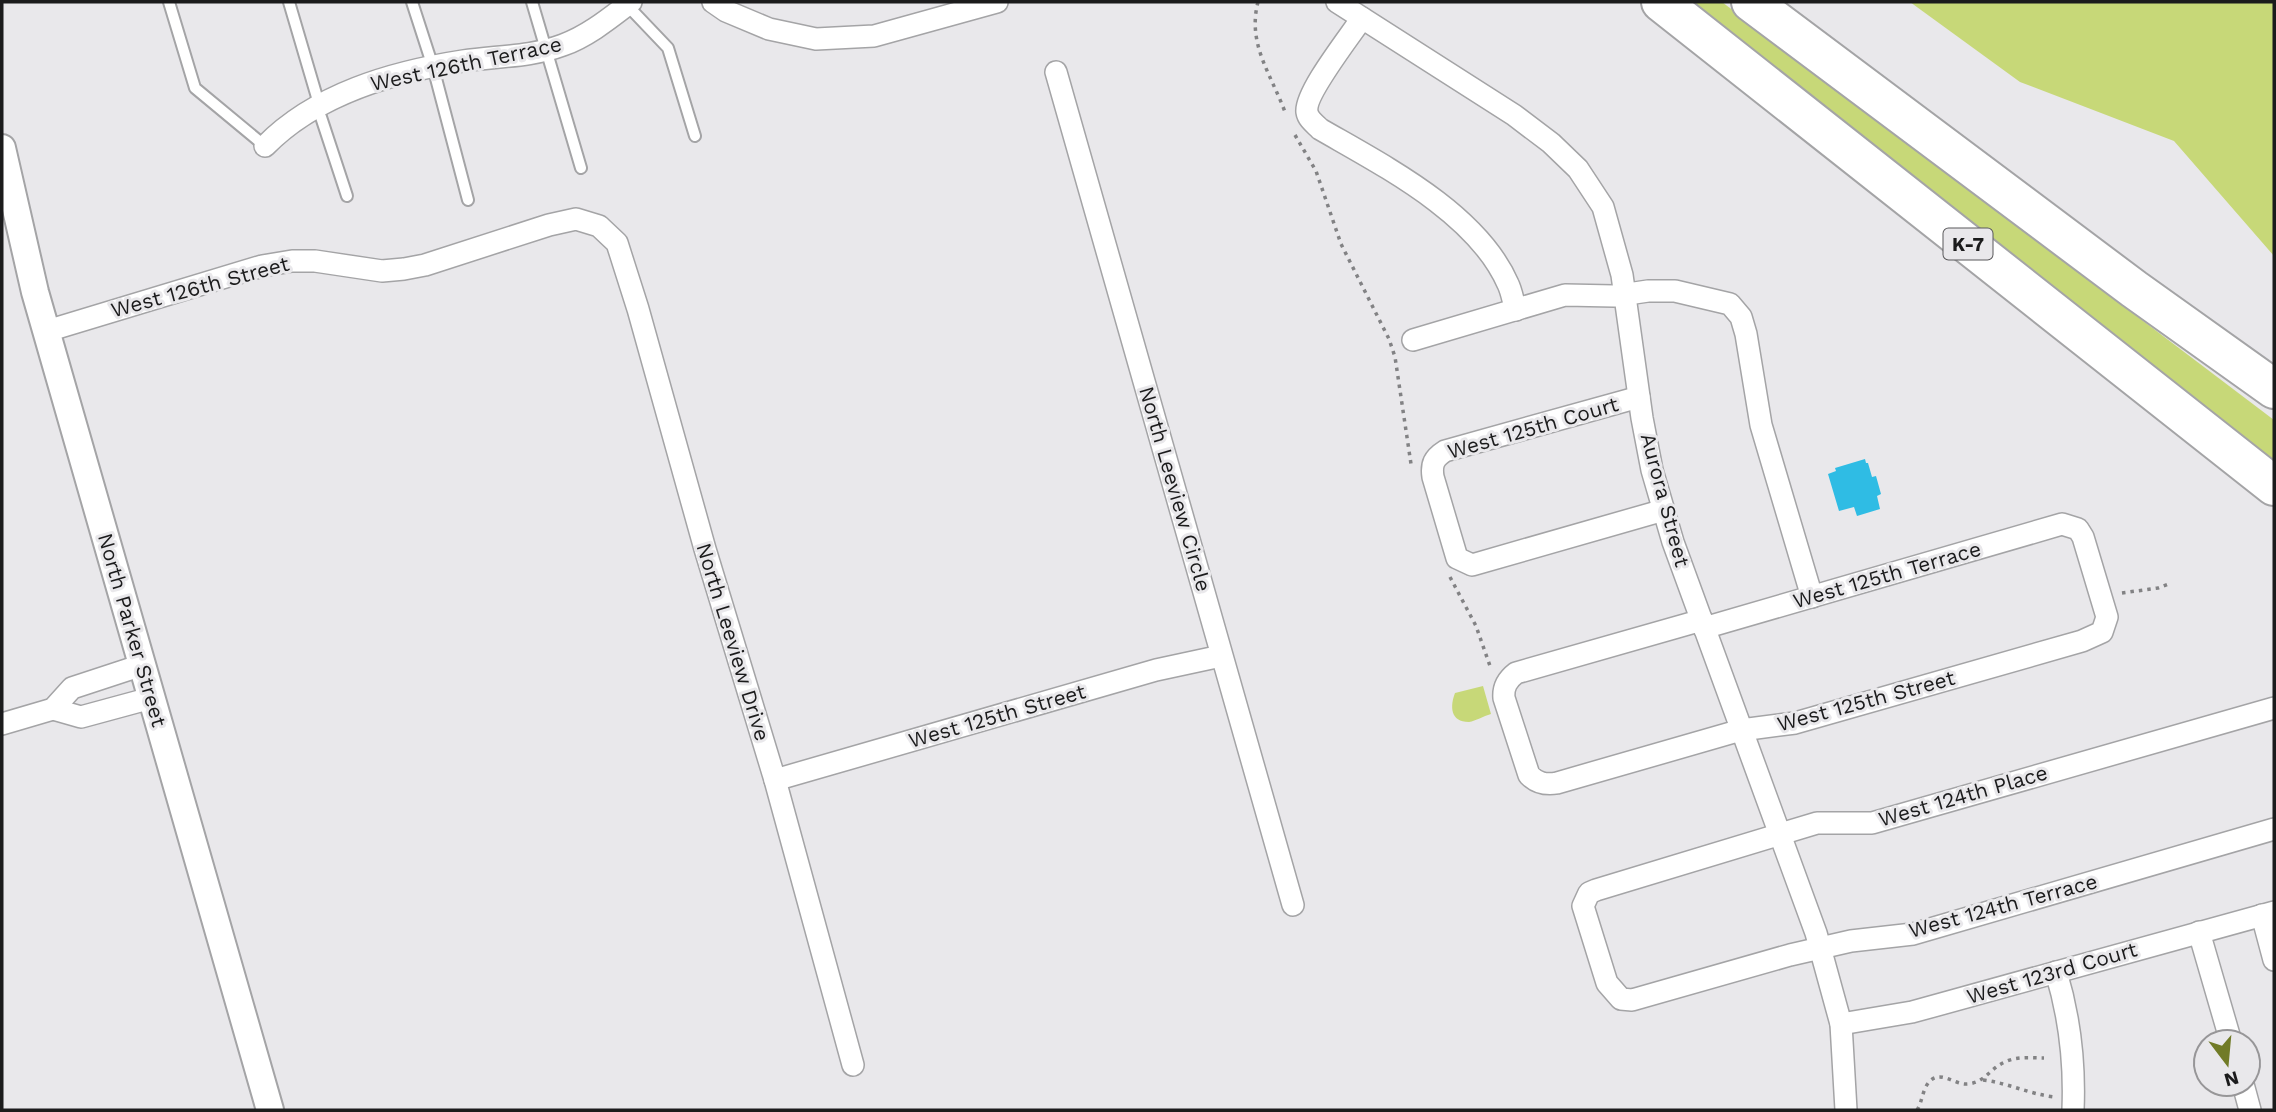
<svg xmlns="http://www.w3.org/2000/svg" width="2276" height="1112" font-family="'Work Sans',sans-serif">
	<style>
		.green { fill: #c7d878 }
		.water { fill: #2fbce4 }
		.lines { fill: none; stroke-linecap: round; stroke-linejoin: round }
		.service-casing { stroke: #a4a4a6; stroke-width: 14 }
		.minor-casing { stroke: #a4a4a6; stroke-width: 24 }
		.tertiary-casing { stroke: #a4a4a6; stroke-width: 30 }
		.motorway-casing { stroke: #a4a4a6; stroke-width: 42 }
		.path { stroke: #828284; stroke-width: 3.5; stroke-dasharray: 3.5 5; stroke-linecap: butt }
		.service { stroke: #fff; stroke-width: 10 }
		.minor { stroke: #fff; stroke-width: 21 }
		.tertiary { stroke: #fff; stroke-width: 26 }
		.motorway { stroke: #fff; stroke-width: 38 }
		.labels { text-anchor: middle; stroke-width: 6; stroke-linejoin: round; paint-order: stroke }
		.shield { fill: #e9e8eb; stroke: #59585a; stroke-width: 2 }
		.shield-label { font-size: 19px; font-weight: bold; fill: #1b1b1c }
		.street-label { font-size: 21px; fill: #1b1b1c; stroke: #e9e8eb }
	</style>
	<rect width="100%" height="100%" fill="#e9e8eb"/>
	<g class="green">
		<path d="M1692 2H1722L2274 420V466L1917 183Z"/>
		<path d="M1910 2H2274V256L2174 141 2020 82Z"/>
		<path d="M1483 686 1491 714C1483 716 1476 721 1469 722 1450 722 1450 706 1455 693Z"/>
	</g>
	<path class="water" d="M1865 459 1866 463H1868L1872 477 1876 476 1881 494 1877 496 1880 509 1857 516 1854 507 1839 511 1828 474 1836 471 1835 468Z"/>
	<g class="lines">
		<defs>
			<g id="service">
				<path d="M169 2 195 88 265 146"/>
				<path d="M289 2 319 104"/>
				<path d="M412 2 433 67 468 200"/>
				<path d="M532 2 581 168"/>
				<path d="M627 5 668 48 695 136"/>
				<path d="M314 107 321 117 347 196"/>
			</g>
			<g id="minor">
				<path d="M713 2 726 11 769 29 816 39 874 36 997 2"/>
				<path d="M1337 2 1514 115 1551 143 1578 169 1603 207 1622 275 1642 418 1652 470 1673 542 1816 933 1841 1024 1846 1110"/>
				<path d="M1362 18C1351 35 1304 94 1307 112 1308 119 1315 124 1320 129 1384 166 1477 213 1508 284 1512 292 1513 302 1516 310"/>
				<path d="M1056 72 1293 905"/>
				<path d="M265 146C316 94 392 72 463 61 497 56 531 57 563 45 588 36 610 18 631 2"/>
				<path d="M47 331 262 266 292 261H315L382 271 404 269 425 265 549 225 576 219 599 226 617 243 638 309 705 549 775 780 853 1065"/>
				<path d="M1413 340 1565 295 1614 296 1648 291H1675L1730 304 1741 317 1746 334 1761 425 1812 597"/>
				<path d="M1639 397 1445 451C1434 458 1431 464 1433 477L1457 558 1472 565 1664 510"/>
				<path d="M1702 620 1516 673C1507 680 1503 687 1504 698L1529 775C1537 783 1545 785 1557 783L1741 730 1795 723 2082 641 2102 632 2107 617 2083 537 2078 529 2062 524 1704 628"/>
				<path d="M2274 708 1872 823H1817L1596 890 1589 893 1583 906 1607 983 1621 999 1632 1000 1790 955 1851 941 1913 934 2274 829"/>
				<path d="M53 709 81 717 151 698"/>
				<path d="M2 724 53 709 72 688 142 665"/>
				<path d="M775 780 1156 670 1221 656"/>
				<path d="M2262 915 2274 960"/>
				<path d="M2199 932 2231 1042"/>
				<path d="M2056 972C2070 1018 2075 1062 2073 1110"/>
				<path d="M1841 1024 1912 1012 2274 912"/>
				<path d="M2243 1084 2250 1110"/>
			</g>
			<path id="tertiary" d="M2 148 35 292 270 1110"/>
			<g id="motorway">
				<path d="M1661 2 2274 486"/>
				<path d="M1751 2 2134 289 2274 389"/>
			</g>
		</defs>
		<use href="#service" class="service-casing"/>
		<use href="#minor" class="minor-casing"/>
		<use href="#tertiary" class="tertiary-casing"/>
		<use href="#motorway" class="motorway-casing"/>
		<g class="path">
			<path d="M1258 2C1247 44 1271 74 1285 112"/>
			<path d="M1295 135 1316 171 1341 244 1389 339 1395 357 1411 464"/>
			<path d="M1450 577 1476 626 1490 666"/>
			<path d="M2122 593 2158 588 2171 583"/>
			<path d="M1983 1080C2009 1083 2028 1094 2055 1097"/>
			<path d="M1917 1110C1923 1101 1922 1088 1931 1080 1942 1071 1955 1085 1967 1084 1985 1083 1990 1068 2005 1062 2017 1056 2031 1058 2044 1058"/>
		</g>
		<use href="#service" class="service"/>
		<use href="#minor" class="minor"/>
		<use href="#tertiary" class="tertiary"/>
		<use href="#motorway" class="motorway"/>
	</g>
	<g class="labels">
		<rect class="shield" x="1943.5" y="228.5" width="49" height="31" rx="5"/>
		<g class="shield-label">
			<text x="1968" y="251">K-7</text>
		</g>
		<g class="street-label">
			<text transform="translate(466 64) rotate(-12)" y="7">West 126th Terrace</text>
			<text transform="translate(200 287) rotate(-15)" y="7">West 126th Street</text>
			<text transform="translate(1533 428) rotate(-16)" y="7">West 125th Court</text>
			<text transform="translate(1175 489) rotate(74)" y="7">North Leeview Circle</text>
			<text transform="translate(1665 500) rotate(75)" y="7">Aurora Street</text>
			<text transform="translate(1887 575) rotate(-16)" y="7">West 125th Terrace</text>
			<text transform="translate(132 630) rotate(74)" y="7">North Parker Street</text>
			<text transform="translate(733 642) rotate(73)" y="7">North Leeview Drive</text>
			<text transform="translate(1866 701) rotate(-15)" y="7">West 125th Street</text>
			<text transform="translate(997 716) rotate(-16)" y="7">West 125th Street</text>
			<text transform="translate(1963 796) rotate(-16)" y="7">West 124th Place</text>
			<text transform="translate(2003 906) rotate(-15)" y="7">West 124th Terrace</text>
			<text transform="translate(2052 973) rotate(-16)" y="7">West 123rd Court</text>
		</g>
	</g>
	<rect width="2276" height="1112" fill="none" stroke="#1b1b1c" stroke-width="7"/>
	<g transform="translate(2227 1063) rotate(164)"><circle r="33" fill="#e9e8eb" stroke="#979698" stroke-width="2"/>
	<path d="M0-5L12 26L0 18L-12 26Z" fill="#717b27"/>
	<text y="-10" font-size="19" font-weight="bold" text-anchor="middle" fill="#1b1b1c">N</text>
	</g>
</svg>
